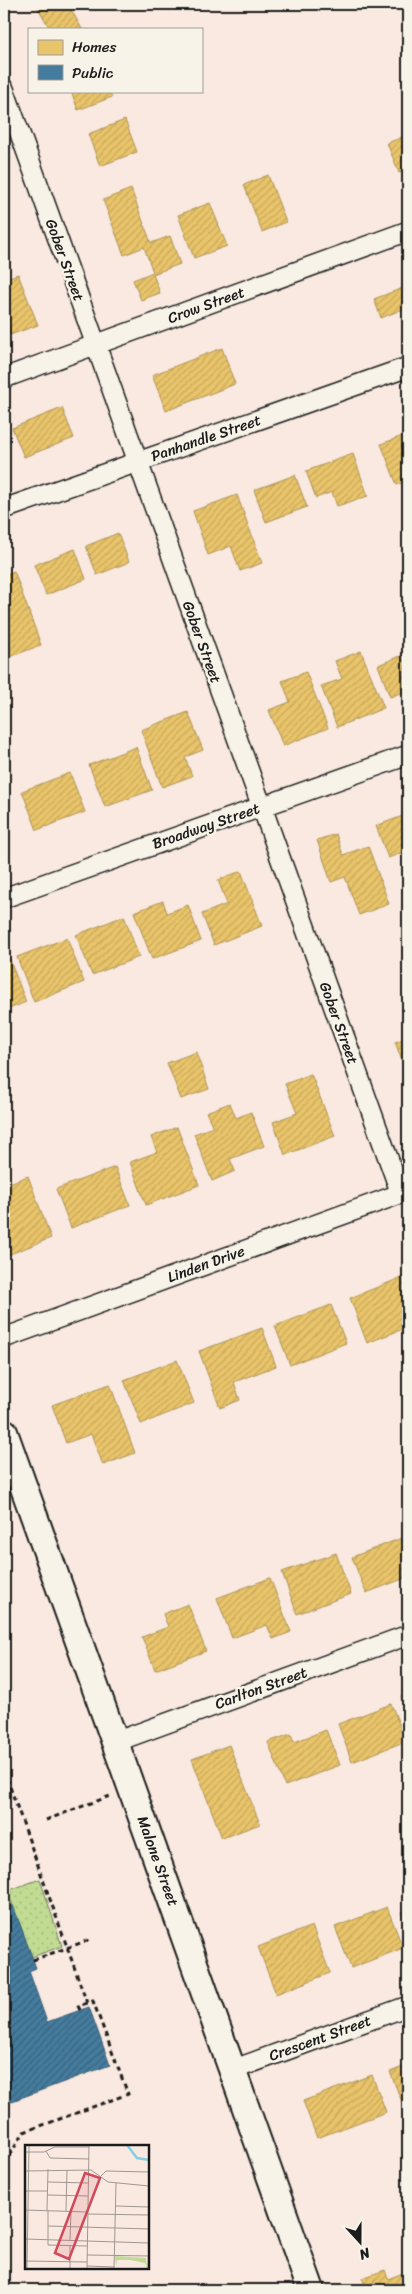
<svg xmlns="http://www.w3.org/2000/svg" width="412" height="2294" font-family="Sriracha,sans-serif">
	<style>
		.grass { fill: url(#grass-dots); stroke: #6e7c57 }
		.homes { fill: url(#homes-hatch); stroke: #ac9253 }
		.public { fill: url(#public-hatch); stroke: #395e76 }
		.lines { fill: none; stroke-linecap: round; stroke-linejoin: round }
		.street-casing { stroke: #1c1c1c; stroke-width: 22 }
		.secondary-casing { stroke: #1c1c1c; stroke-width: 30 }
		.path { stroke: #1c1c1c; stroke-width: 3; stroke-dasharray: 5 4; stroke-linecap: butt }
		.street { stroke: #f7f3e8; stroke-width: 19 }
		.secondary { stroke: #f7f3e8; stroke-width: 26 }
		.labels { text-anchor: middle; stroke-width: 5; stroke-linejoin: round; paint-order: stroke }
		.street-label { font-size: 15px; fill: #1c1c1c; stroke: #f7f3e8 }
		.inset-river { fill: none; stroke: #83cfe3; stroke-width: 2.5 }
		.inset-road { fill: none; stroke: #a19792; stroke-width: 1 }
		.view { fill: #d1495b; fill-opacity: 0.15; stroke: #d1495b; stroke-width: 2.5 }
		.inset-edge { fill: none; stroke: #1c1c1c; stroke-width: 2.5 }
	</style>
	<defs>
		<pattern id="grass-dots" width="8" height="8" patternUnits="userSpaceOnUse" patternTransform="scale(1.25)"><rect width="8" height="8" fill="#c1db92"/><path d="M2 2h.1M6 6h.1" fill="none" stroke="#a5bb7d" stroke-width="1.8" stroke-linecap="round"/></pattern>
		<pattern id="homes-hatch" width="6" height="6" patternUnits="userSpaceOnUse" patternTransform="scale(1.25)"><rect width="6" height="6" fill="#e9c46a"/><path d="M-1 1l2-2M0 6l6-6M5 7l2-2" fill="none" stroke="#c7a85b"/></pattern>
		<pattern id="public-hatch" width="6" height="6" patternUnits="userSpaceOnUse" patternTransform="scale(1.25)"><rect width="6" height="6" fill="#457b9d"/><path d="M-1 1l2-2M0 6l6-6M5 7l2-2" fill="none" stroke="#39647f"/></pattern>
	</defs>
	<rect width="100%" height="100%" fill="#f9e9e0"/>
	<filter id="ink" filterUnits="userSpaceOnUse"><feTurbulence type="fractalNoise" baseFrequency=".02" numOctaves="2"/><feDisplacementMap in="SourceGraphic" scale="10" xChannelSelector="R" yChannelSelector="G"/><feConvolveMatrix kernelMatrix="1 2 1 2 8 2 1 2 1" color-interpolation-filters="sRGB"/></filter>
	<g filter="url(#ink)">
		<path class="grass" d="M40 1879 62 1946 32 1957 7 1891Z"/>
		<g class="homes">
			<path d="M41 4H68L82 29H50L37 6Z"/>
			<path d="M71 91H109L112 97 78 110Z"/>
			<path d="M125 120 137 152 100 166 88 134Z"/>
			<path d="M408 135V170L399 173 387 143Z"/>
			<path d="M268 175 286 222 262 232 244 185Z"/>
			<path d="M131 189 151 243 170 236 180 264 153 274 160 293 141 300 133 280 153 272 144 247 124 255 103 200Z"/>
			<path d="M210 203 227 246 194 258 178 215Z"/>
			<path d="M18 274 38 325 10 335 4 318V279Z"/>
			<path d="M408 286V307L381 318 374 299Z"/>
			<path d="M222 348 235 384 166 411 152 375Z"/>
			<path d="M62 408 74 438 24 457 12 428Z"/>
			<path d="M405 435 408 443V481L397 485 381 444Z"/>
			<path d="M353 454 368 496 337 506 332 492 316 498 306 471Z"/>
			<path d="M295 475 307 507 266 522 254 490Z"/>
			<path d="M237 495 262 563 240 571 231 546 208 555 193 511Z"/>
			<path d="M118 533 129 562 97 575 86 546Z"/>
			<path d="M75 549 86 579 46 595 34 565Z"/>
			<path d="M14 571 41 645 7 658 4 649V575Z"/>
			<path d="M361 651 384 708 337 727 321 686 342 679 335 661Z"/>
			<path d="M408 653V690L390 697 378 665Z"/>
			<path d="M306 672 328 728 283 746 269 710 290 702 282 681Z"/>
			<path d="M188 712 203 750 185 757 192 776 162 787 141 730Z"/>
			<path d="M136 747 152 790 105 807 89 765Z"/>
			<path d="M70 773 85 812 37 830 22 791Z"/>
			<path d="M408 814V851L388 858 376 826Z"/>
			<path d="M336 834 343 855 368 846 389 904 359 915 345 877 331 882 317 840Z"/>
			<path d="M241 871 262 926 214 945 202 914 227 904 218 880Z"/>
			<path d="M163 901 167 913 188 905 201 941 152 959 134 912Z"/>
			<path d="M124 916 139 957 92 975 76 935Z"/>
			<path d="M67 938 84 982 34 1002 17 957Z"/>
			<path d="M9 958 26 1002 4 1011V960Z"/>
			<path d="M408 1037V1077L395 1042Z"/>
			<path d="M196 1052 209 1089 181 1099 167 1063Z"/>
			<path d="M311 1074 335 1136 285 1155 273 1122 297 1113 285 1084Z"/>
			<path d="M230 1103 236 1118 251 1112 264 1146 230 1159 235 1171 212 1181 194 1134 213 1127 206 1112Z"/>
			<path d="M177 1127 199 1185 146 1205 130 1162 157 1152 151 1137Z"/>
			<path d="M115 1167 130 1205 71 1228 56 1189Z"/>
			<path d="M28 1176 51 1238 5 1256 4 1185Z"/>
			<path d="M408 1275V1327L367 1343 350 1298Z"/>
			<path d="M331 1305 346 1343 290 1365 275 1326Z"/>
			<path d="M262 1328 276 1366 234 1382 240 1400 220 1408 199 1351Z"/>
			<path d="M177 1360 194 1403 141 1424 124 1380Z"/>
			<path d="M110 1384 135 1453 103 1465 91 1434 66 1443 52 1405Z"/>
			<path d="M407 1536 408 1577 366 1593 352 1557Z"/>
			<path d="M336 1553 351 1594 297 1614 282 1572Z"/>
			<path d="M270 1578 291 1632 273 1639 267 1625 232 1638 217 1598Z"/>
			<path d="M188 1604 206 1651 155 1670 142 1637 168 1627 163 1614Z"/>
			<path d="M408 1694V1715L401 1696Z"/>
			<path d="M391 1704 406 1741 352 1762 338 1724Z"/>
			<path d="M326 1730 340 1765 285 1786 268 1742 291 1734 294 1742Z"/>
			<path d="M229 1745 260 1824 222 1838 192 1759Z"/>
			<path d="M387 1907 403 1948 351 1968 335 1927Z"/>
			<path d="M408 1909V1930L401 1912Z"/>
			<path d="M312 1926 330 1973 276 1994 258 1947Z"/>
			<path d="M408 2065V2111L406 2112 390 2072Z"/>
			<path d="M372 2075 386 2112 317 2138 303 2101Z"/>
			<path d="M385 2270 388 2279 408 2271V2290H367L362 2278Z"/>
		</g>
		<g class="public">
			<path d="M4 1838 7 1877 4 1878Z"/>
			<path d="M13 1905 36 1968 29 1971 47 2022 89 2007 110 2065 4 2104V1909Z"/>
		</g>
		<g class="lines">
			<defs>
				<g id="street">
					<path d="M4 89 401 1194"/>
					<path d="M4 378 408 231"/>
					<path d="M4 509 408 367"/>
					<path d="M4 898 408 755"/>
					<path d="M4 1338 408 1191"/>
					<path d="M115 1742 408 1635"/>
					<path d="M232 2070 408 2006"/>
				</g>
				<path id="secondary" d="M4 1432 311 2290"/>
			</defs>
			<use href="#street" class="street-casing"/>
			<use href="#secondary" class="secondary-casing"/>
			<g class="path">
				<path d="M4 1770 87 2003 93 2001 128 2094 24 2132 4 2164"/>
				<path d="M46 1820 110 1796"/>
				<path d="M33 1960 89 1940"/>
				<path d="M80 2010 78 2006 87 2003"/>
			</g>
			<use href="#street" class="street"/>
			<use href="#secondary" class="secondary"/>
		</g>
	</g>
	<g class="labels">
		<g class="street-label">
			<text transform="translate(65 260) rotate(70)" y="5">Gober Street</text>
			<text transform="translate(206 305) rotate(-20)" y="5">Crow Street</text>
			<text transform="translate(206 438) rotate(-19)" y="5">Panhandle Street</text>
			<text transform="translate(202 642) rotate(70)" y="5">Gober Street</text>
			<text transform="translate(206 826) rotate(-19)" y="5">Broadway Street</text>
			<text transform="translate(339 1023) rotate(70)" y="5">Gober Street</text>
			<text transform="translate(206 1264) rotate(-20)" y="5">Linden Drive</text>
			<text transform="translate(261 1688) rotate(-20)" y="5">Carlton Street</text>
			<text transform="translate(158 1861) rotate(70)" y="5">Malone Street</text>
			<text transform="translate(320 2038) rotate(-20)" y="5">Crescent Street</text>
		</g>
	</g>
	<g transform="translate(25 2145)">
		<rect width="124" height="124" fill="#f9e9e0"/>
		<path d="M90 111 121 113 122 124 120 118 105 115H92L91 121Z" fill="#c1db92"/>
		<path class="inset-river" d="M102 0 112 13 124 15"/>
		<path class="inset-road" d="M21 6 25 13 64 14M0 7H19L30 2H64M0 26 66 25 83 37 124 41M75 32 81 26 124 27M23 37 64 38M0 46H23M23 50 63 51M91 61 124 62M0 65 63 67M22 65 23 24M23 66V100L62 101M41 66 42 25M63 69 124 70M23 81 124 84M0 94 124 98M45 95 46 66M62 110 124 111M0 116 62 117M62 121 89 122M2 124 4 0M45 124V100M62 124 64 0M89 124 91 38M123 124 124 93"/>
		<path class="view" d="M60 28 75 33 44 114 30 108Z"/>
		<rect width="124" height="124" class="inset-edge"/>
	</g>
	<rect width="412" height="2294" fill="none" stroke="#f7f3e8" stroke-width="20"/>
	<rect x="10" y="10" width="392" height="2274" fill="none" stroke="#1c1c1c" stroke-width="2" filter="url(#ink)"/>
	<rect x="28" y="28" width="175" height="65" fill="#f7f3e8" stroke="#9f9d96"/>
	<rect x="38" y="40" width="25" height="15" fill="#e9c46a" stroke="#9f9d96"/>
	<text x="72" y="52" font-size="15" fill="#1c1c1c">Homes</text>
	<rect x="38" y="65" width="25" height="15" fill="#457b9d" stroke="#9f9d96"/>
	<text x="72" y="78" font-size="15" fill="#1c1c1c">Public</text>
	<g transform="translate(360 2242) rotate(159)" stroke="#f7f3e8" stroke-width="4" paint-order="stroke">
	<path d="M0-4L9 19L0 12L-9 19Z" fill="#1c1c1c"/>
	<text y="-8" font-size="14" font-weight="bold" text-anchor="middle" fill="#1c1c1c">N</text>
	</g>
</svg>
